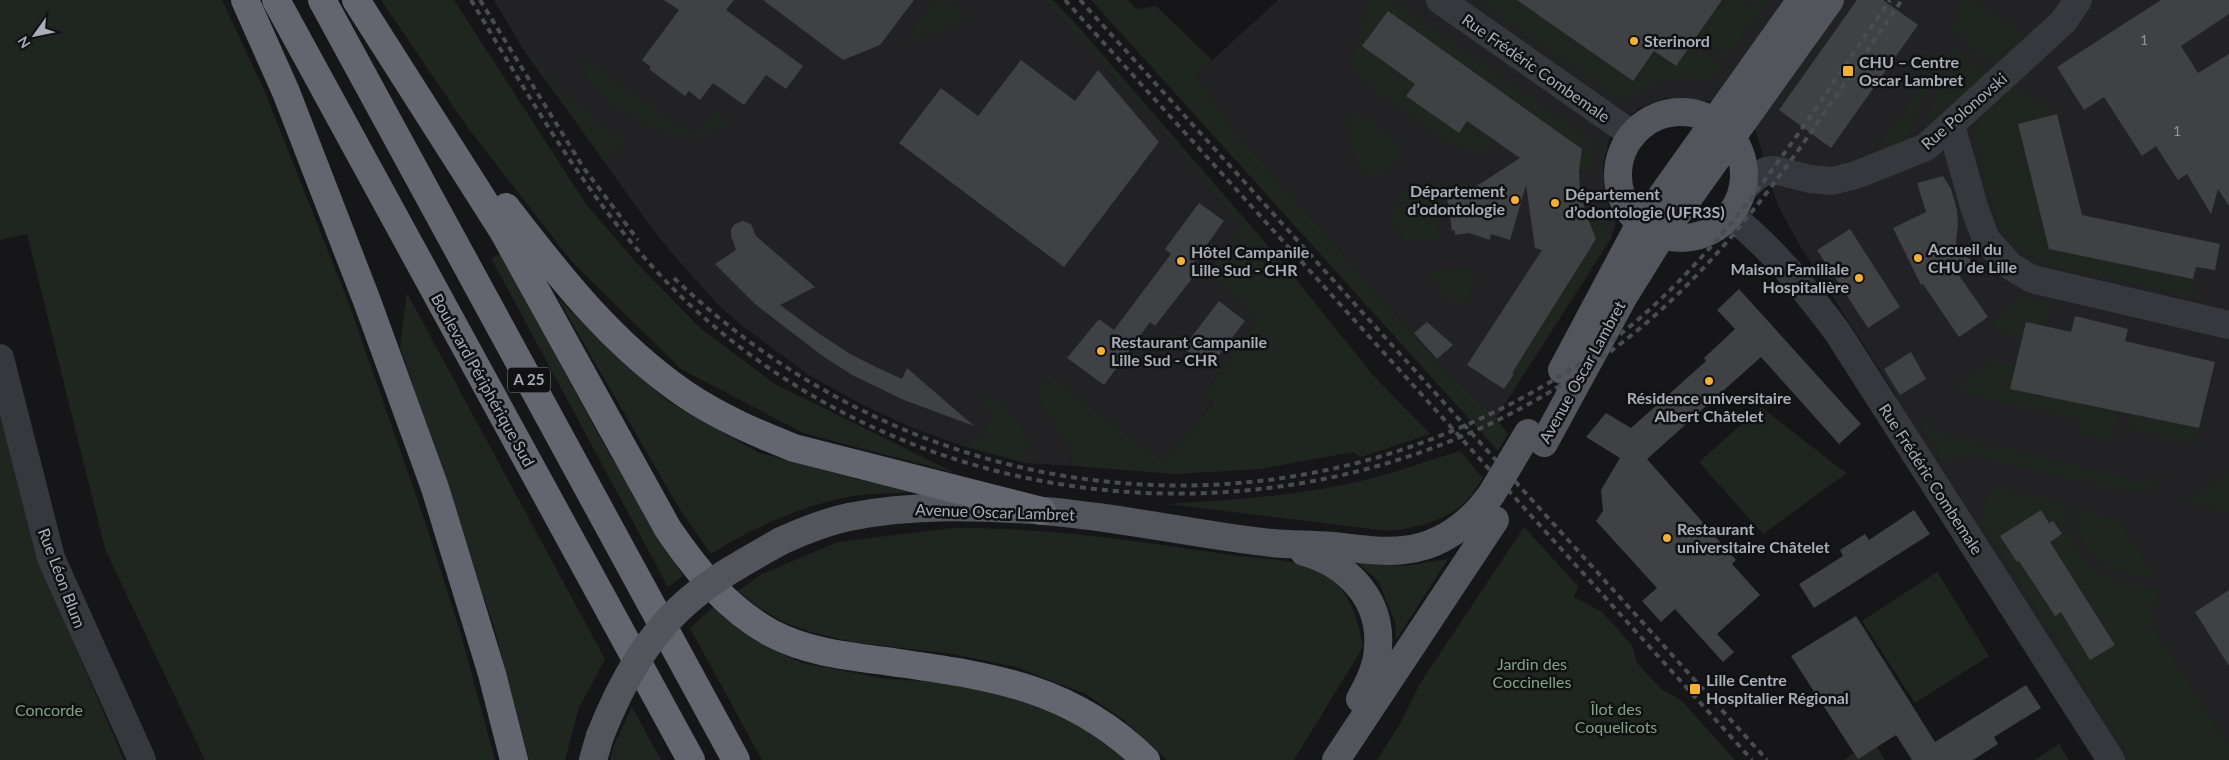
<svg xmlns="http://www.w3.org/2000/svg" width="2229" height="760" font-family="Lato,sans-serif">
	<style>
		.built { fill: #222225 }
		.green { fill: #1e261f }
		.building { fill: #404145 }
		.lines { fill: none; stroke-linecap: round; stroke-linejoin: round }
		.minor { stroke: #37383d; stroke-width: 28 }
		.major { stroke: #53555c; stroke-width: 28 }
		.highway { stroke: #63666e; stroke-width: 28 }
		.rail { stroke: #4a4c52; stroke-width: 4; stroke-dasharray: 6 5; stroke-linecap: butt }
		.major-bridge { stroke: #53555c; stroke-width: 28 }
		.poi-dot { fill: #f2b134; stroke: #111113; stroke-width: 2 }
		.labels { text-anchor: middle; stroke-width: 5; stroke-linejoin: round; paint-order: stroke }
		.number-label { font-size: 14px; fill: #8e929b }
		.shield { fill: #111113; stroke: #7b7e86; stroke-width: 1 }
		.shield-label { font-size: 15px; font-weight: bold; fill: #a8adb8 }
		.poi-label { font-size: 16px; font-weight: bold; fill: #a8adb8; stroke: #111113; text-anchor: start }
		.street-label { font-size: 16px; fill: #a8adb8; stroke: #111113 }
		.park-label { font-size: 16px; fill: #7fa381; stroke: #111113 }
	</style>
	<rect width="100%" height="100%" fill="#161618"/>
	<g class="built">
		<path d="M494 0H1044L1174 145 1242 229 1209 271 1258 321 1205 393 1213 403 1163 461 1049 374 1055 422 1066 442 1073 466 1025 463 963 446 913 428 865 406 810 376 744 327 717 304 659 238 523 49Z"/>
		<path d="M1278 0H2229V760H2111L1917 459 1895 394 1799 244 1778 206 1754 125 1723 102 1666 98 1639 108 1610 136 1603 165 1605 197 1616 223 1611 239 1496 418 1437 362 1234 130 1196 75Z"/>
	</g>
	<g class="green">
		<path d="M0 0H222L264 90 349 304 426 524 460 631 495 760H205L105 549 27 234 0 240Z"/>
		<path d="M381 0H454L586 204 635 261 700 328 775 384 955 473 803 433 681 369 573 263 468 128Z"/>
		<path d="M935 0H945L970 19 901 46Z"/>
		<path d="M1044 0H1053L1076 24 1277 256 1373 375 1430 434 1361 457 1353 452 1260 469 1176 474 1073 466 1066 442 1037 397 1038 388 1049 374 1163 461 1213 404 1205 393 1258 321 1209 271 1242 229 1174 145Z"/>
		<path d="M1091 0H1128L1136 9 1156 6 1212 60 1196 75 1234 130 1437 362 1496 418 1508 434 1498 451Z"/>
		<path d="M1370 0H1392L1597 143 1592 155 1591 170H1579L1582 148 1388 11 1362 46 1415 84 1406 96 1459 133 1467 121 1500 144 1477 152 1448 143 1362 82 1354 70 1352 58Z"/>
		<path d="M1476 0H1517L1633 81 1654 51 1676 66 1690 45 1722 67 1712 81C1679 74 1650 82 1624 103Z"/>
		<path d="M1704 0H1738L1748 7 1753 0H1768L1727 59 1696 37Z"/>
		<path d="M1961 0H1975L2028 37 2001 70 1950 31 1959 18Z"/>
		<path d="M1953 47 1992 77 1918 143Z"/>
		<path d="M523 49C556 83 586 117 626 142L605 161Z"/>
		<path d="M583 56 694 136 716 109 732 123C719 129 707 136 693 138 656 141 596 99 580 67Z"/>
		<path d="M1937 64 1902 151 1882 150 1879 145Z"/>
		<path d="M2015 86 2057 114 2018 124 2049 248 2193 279 2198 298 2053 266C2036 260 2017 251 2005 237 1997 228 1973 142 1976 131 1983 108 1997 100 2015 86Z"/>
		<path d="M1351 112C1361 112 1367 118 1375 124 1383 129 1394 136 1398 146 1403 161 1386 178 1370 176 1366 175 1361 171 1357 168L1347 118Z"/>
		<path d="M1441 182 1443 201 1435 205 1439 240 1428 242 1405 240C1387 223 1391 208 1405 190Z"/>
		<path d="M1597 213 1610 237 1511 394 1502 387 1506 386 1514 374 1512 373 1596 239 1587 217Z"/>
		<path d="M501 254 603 443 683 576 668 587 491 258Z"/>
		<path d="M1464 268 1475 273 1476 282 1465 304H1454L1430 278 1429 273 1434 270Z"/>
		<path d="M407 293 605 659 579 708 565 760H529L493 624 400 347Z"/>
		<path d="M2021 296 2051 303 2046 327C2025 336 2008 344 1991 322L2000 318Z"/>
		<path d="M557 297 613 353 668 401 757 452 856 479 922 492C895 493 859 493 834 500 791 511 748 530 711 554L679 508Z"/>
		<path d="M1992 360 2016 365 2119 411 2113 442 2078 434 2082 420 1954 391 1955 388Z"/>
		<path d="M977 387C992 400 1021 419 1028 437 1031 446 1028 455 1025 463L963 446 981 437 992 418 977 392Z"/>
		<path d="M1761 407 1838 467 1847 473 1763 534 1699 462Z"/>
		<path d="M0 413 38 560 124 760H0Z"/>
		<path d="M2131 414 2199 428 2194 445 2128 429Z"/>
		<path d="M1928 418 1935 419 1932 432 2153 483 2156 475 2169 478 2147 492 2131 493 1969 455 1960 456 1945 464 1923 431V421Z"/>
		<path d="M1460 451 1483 478C1477 486 1471 497 1464 503 1443 522 1415 528 1388 531L1167 504C1232 500 1297 496 1361 481 1394 473 1427 461 1460 451Z"/>
		<path d="M2229 472V513L2183 502Z"/>
		<path d="M1991 486 2068 504C2068 512 2066 521 2068 528 2073 553 2096 575 2120 583 2133 587 2146 586 2159 589L2152 624 2229 746V760H2131L1980 521Z"/>
		<path d="M2076 507 2120 521 2156 576C2110 578 2075 557 2076 507Z"/>
		<path d="M1524 527 1578 586 1574 597 1602 612 1632 645 1637 663 1661 689 1681 700 1735 760H1377L1401 722 1419 685Z"/>
		<path d="M952 528C1045 527 1138 541 1231 555 1258 559 1290 558 1316 570 1349 585 1357 615 1363 647L1294 760H1167L1125 721 1086 694 1016 667 953 654 852 642 811 632 783 622 756 606 738 591 762 574 838 542Z"/>
		<path d="M1448 559 1396 640 1395 622 1379 582 1358 563 1405 566Z"/>
		<path d="M1937 572 1989 656 1915 703 1862 621Z"/>
		<path d="M713 607 764 645 802 663 887 679 953 683 1010 695 1074 721 1105 742 1127 760H762L690 628Z"/>
		<path d="M632 707 661 760H610L614 745Z"/>
		<path d="M2059 744 2069 760H2035Z"/>
		<path d="M1877 747 1885 760H1844L1854 753Z"/>
	</g>
	<g class="building">
		<path d="M664 0H734L726 10 803 66 786 89 766 75 744 105 713 83 700 100 689 91 685 96 649 69 651 67 642 60 679 10Z"/>
		<path d="M763 0H914L880 45 843 60Z"/>
		<path d="M1517 0H1722L1676 66 1654 51 1633 81Z"/>
		<path d="M1857 0H1883L1918 25 1831 148 1779 110Z"/>
		<path d="M2161 0H2229V14L2181 46 2198 73 2229 54V206L2218 189 2211 214 2187 174 2178 180 2156 146 2142 156 2104 97 2084 110 2057 67Z"/>
		<path d="M1388 11 1582 149 1579 170 1580 190 1586 214 1596 239 1512 373 1514 374 1504 389 1467 365 1542 250 1535 248 1526 185 1510 240 1491 234 1490 240 1469 233 1455 235V230L1452 231 1447 197 1464 194 1520 158 1467 121 1459 133 1406 96 1415 84 1362 46Z"/>
		<path d="M1021 60 1075 101 1098 70 1159 142 1064 267 899 143 941 88 978 116Z"/>
		<path d="M2057 114 2082 215 2220 244 2215 270 2196 267 2193 279 2049 249 2018 124Z"/>
		<path d="M1943 176 1951 189 1957 210 1958 224 1956 243 1972 262 1958 274 1988 317 1959 337 1923 284 1921 285 1893 228 1926 212 1917 183Z"/>
		<path d="M1199 203 1224 221 1190 268 1197 272 1155 326 1150 322 1104 385 1067 358 1099 319 1114 330 1171 254 1165 249Z"/>
		<path d="M743 221 751 224 756 236 815 287 780 305 821 335 852 355 878 368 902 379 907 368 974 426 904 400 854 376 824 357 755 304 715 264 736 250 731 236V229L735 224Z"/>
		<path d="M1850 229 1900 307 1868 328 1817 250Z"/>
		<path d="M1739 289 1861 424 1839 444 1761 357 1647 459 1736 560 1732 564 1760 595 1717 634 1734 652 1723 662 1675 609 1661 622 1642 601 1657 588 1596 521 1603 511 1601 490 1620 458 1586 437 1606 413 1631 428 1706 361 1704 358 1735 329 1717 310Z"/>
		<path d="M1219 301 1245 321 1209 368 1183 348Z"/>
		<path d="M2075 316 2128 329 2125 341 2215 362 2199 428 2010 389 2026 322 2071 332Z"/>
		<path d="M1427 322 1453 345 1437 359 1414 333Z"/>
		<path d="M1911 352 1926 379 1900 395 1884 369Z"/>
		<path d="M1914 510 1930 534 1814 608 1799 584 1843 556 1840 550 1865 534 1869 540Z"/>
		<path d="M2041 510 2049 523 2053 521 2062 534 2050 542 2115 645 2090 660 2061 612 2055 616 2019 561 2017 562 2000 536Z"/>
		<path d="M2229 590V666L2195 612Z"/>
		<path d="M1856 616 1935 742 2026 685 2041 708 1994 737 1998 744 1973 760H1912L1896 735 1858 759 1791 656Z"/>
	</g>
	<g class="lines">
		<g class="minor">
			<path d="M1440 0 1633 135"/>
			<path d="M1951 125 1975 210 1986 239 2010 266 2032 279 2229 325"/>
			<path d="M1742 190 1757 176 1766 171 1775 170 1810 179 1832 181 1856 175 1926 147 2063 22 2078 0"/>
			<path d="M1730 215C1773 249 1806 290 1838 333L2111 760"/>
			<path d="M0 358 51 558 142 760"/>
		</g>
		<g class="major">
			<circle cx="1681" cy="175" r="63"/>
			<path d="M1562 370 1635 233 1801 0"/>
			<path d="M1544 443 1624 296 1662 235 1830 0"/>
			<path d="M781 541C803 531 825 522 849 517 912 504 980 506 1044 511 1121 517 1196 535 1272 543 1292 545 1312 544 1332 546 1356 548 1379 553 1404 550 1433 547 1459 531 1479 510"/>
			<path d="M1304 552C1348 564 1382 600 1378 648 1377 667 1369 683 1360 699"/>
			<path d="M593 760 600 736"/>
			<path d="M1336 760 1495 520"/>
		</g>
		<g class="highway">
			<path d="M245 0 286 92 367 301 435 488 492 674 514 760"/>
			<path d="M276 0 691 760"/>
			<path d="M322 0 736 760"/>
			<path d="M356 0 503 231 668 529C697 571 726 608 771 633 807 652 846 656 885 661 987 676 1068 684 1146 760"/>
			<path d="M506 207C559 276 612 344 685 394 719 417 756 433 794 448L1042 511"/>
		</g>
		<g class="rail">
			<path d="M471 0C536 108 598 219 691 306 956 550 1371 556 1645 324 1751 234 1823 112 1902 0"/>
			<path d="M480 0 583 167 638 240"/>
			<path d="M1065 0 1752 760"/>
			<path d="M1080 0 1767 760"/>
			<path d="M674 278C871 467 1150 536 1410 447 1493 418 1573 375 1640 318 1741 230 1814 109 1890 0"/>
		</g>
		<g class="major-bridge">
			<path d="M1479 510 1491 495 1528 433"/>
			<path d="M600 736C621 683 649 632 694 596 721 574 751 558 781 541"/>
		</g>
	</g>
	<g class="poi-dot">
		<circle cx="1634" cy="41" r="5"/>
		<rect x="1842" y="65" width="12" height="12" rx="2.5"/>
		<circle cx="1515" cy="200" r="5"/>
		<circle cx="1555" cy="203" r="5"/>
		<circle cx="1918" cy="258" r="5"/>
		<circle cx="1181" cy="261" r="5"/>
		<circle cx="1859" cy="278" r="5"/>
		<circle cx="1101" cy="351" r="5"/>
		<circle cx="1709" cy="381" r="5"/>
		<circle cx="1667" cy="538" r="5"/>
		<rect x="1689" y="683" width="12" height="12" rx="2.5"/>
	</g>
	<g class="labels">
		<g class="number-label">
			<text x="2144" y="45">1</text>
			<text x="2177" y="136">1</text>
		</g>
		<rect class="shield" x="508" y="367.5" width="42" height="25" rx="4"/>
		<g class="shield-label">
			<text x="529" y="385">A 25</text>
		</g>
		<g class="poi-label">
			<text x="1644" y="47">Sterinord</text>
			<text x="1859" y="68">CHU – Centre<tspan x="1859" dy="18">Oscar Lambret</tspan></text>
			<text x="1505" y="197" text-anchor="end">Département<tspan x="1505" dy="18">d’odontologie</tspan></text>
			<text x="1565" y="200">Département<tspan x="1565" dy="18">d’odontologie (UFR3S)</tspan></text>
			<text x="1928" y="255">Accueil du<tspan x="1928" dy="18">CHU de Lille</tspan></text>
			<text x="1191" y="258">Hôtel Campanile<tspan x="1191" dy="18">Lille Sud - CHR</tspan></text>
			<text x="1849" y="275" text-anchor="end">Maison Familiale<tspan x="1849" dy="18">Hospitalière</tspan></text>
			<text x="1111" y="348">Restaurant Campanile<tspan x="1111" dy="18">Lille Sud - CHR</tspan></text>
			<text x="1709" y="404" text-anchor="middle">Résidence universitaire<tspan x="1709" dy="18">Albert Châtelet</tspan></text>
			<text x="1677" y="535">Restaurant<tspan x="1677" dy="18">universitaire Châtelet</tspan></text>
			<text x="1706" y="686">Lille Centre<tspan x="1706" dy="18">Hospitalier Régional</tspan></text>
		</g>
		<g class="street-label">
			<text transform="translate(1536 68) rotate(35)" y="6">Rue Frédéric Combemale</text>
			<text transform="translate(1964 111) rotate(-41)" y="6">Rue Polonovski</text>
			<text transform="translate(1582 372) rotate(-61)" y="6">Avenue Oscar Lambret</text>
			<text transform="translate(483 380) rotate(61)" y="6">Boulevard Périphérique Sud</text>
			<text transform="translate(1931 479) rotate(57)" y="6">Rue Frédéric Combemale</text>
			<text transform="translate(995 512) rotate(2)" y="6">Avenue Oscar Lambret</text>
			<text transform="translate(62 578) rotate(69)" y="6">Rue Léon Blum</text>
		</g>
		<g class="park-label">
			<text x="1532" y="670">Jardin des<tspan x="1532" dy="18">Coccinelles</tspan></text>
			<text x="1616" y="715">Îlot des<tspan x="1616" dy="18">Coquelicots</tspan></text>
			<text x="49" y="716">Concorde</text>
		</g>
	</g>
	<g transform="translate(35 35) rotate(237)" stroke="#111113" stroke-width="4" paint-order="stroke">
	<path d="M0-4L9 19L0 12L-9 19Z" fill="#a8adb8"/>
	<text y="-8" font-size="14" font-weight="bold" text-anchor="middle" fill="#a8adb8">N</text>
	</g>
</svg>
